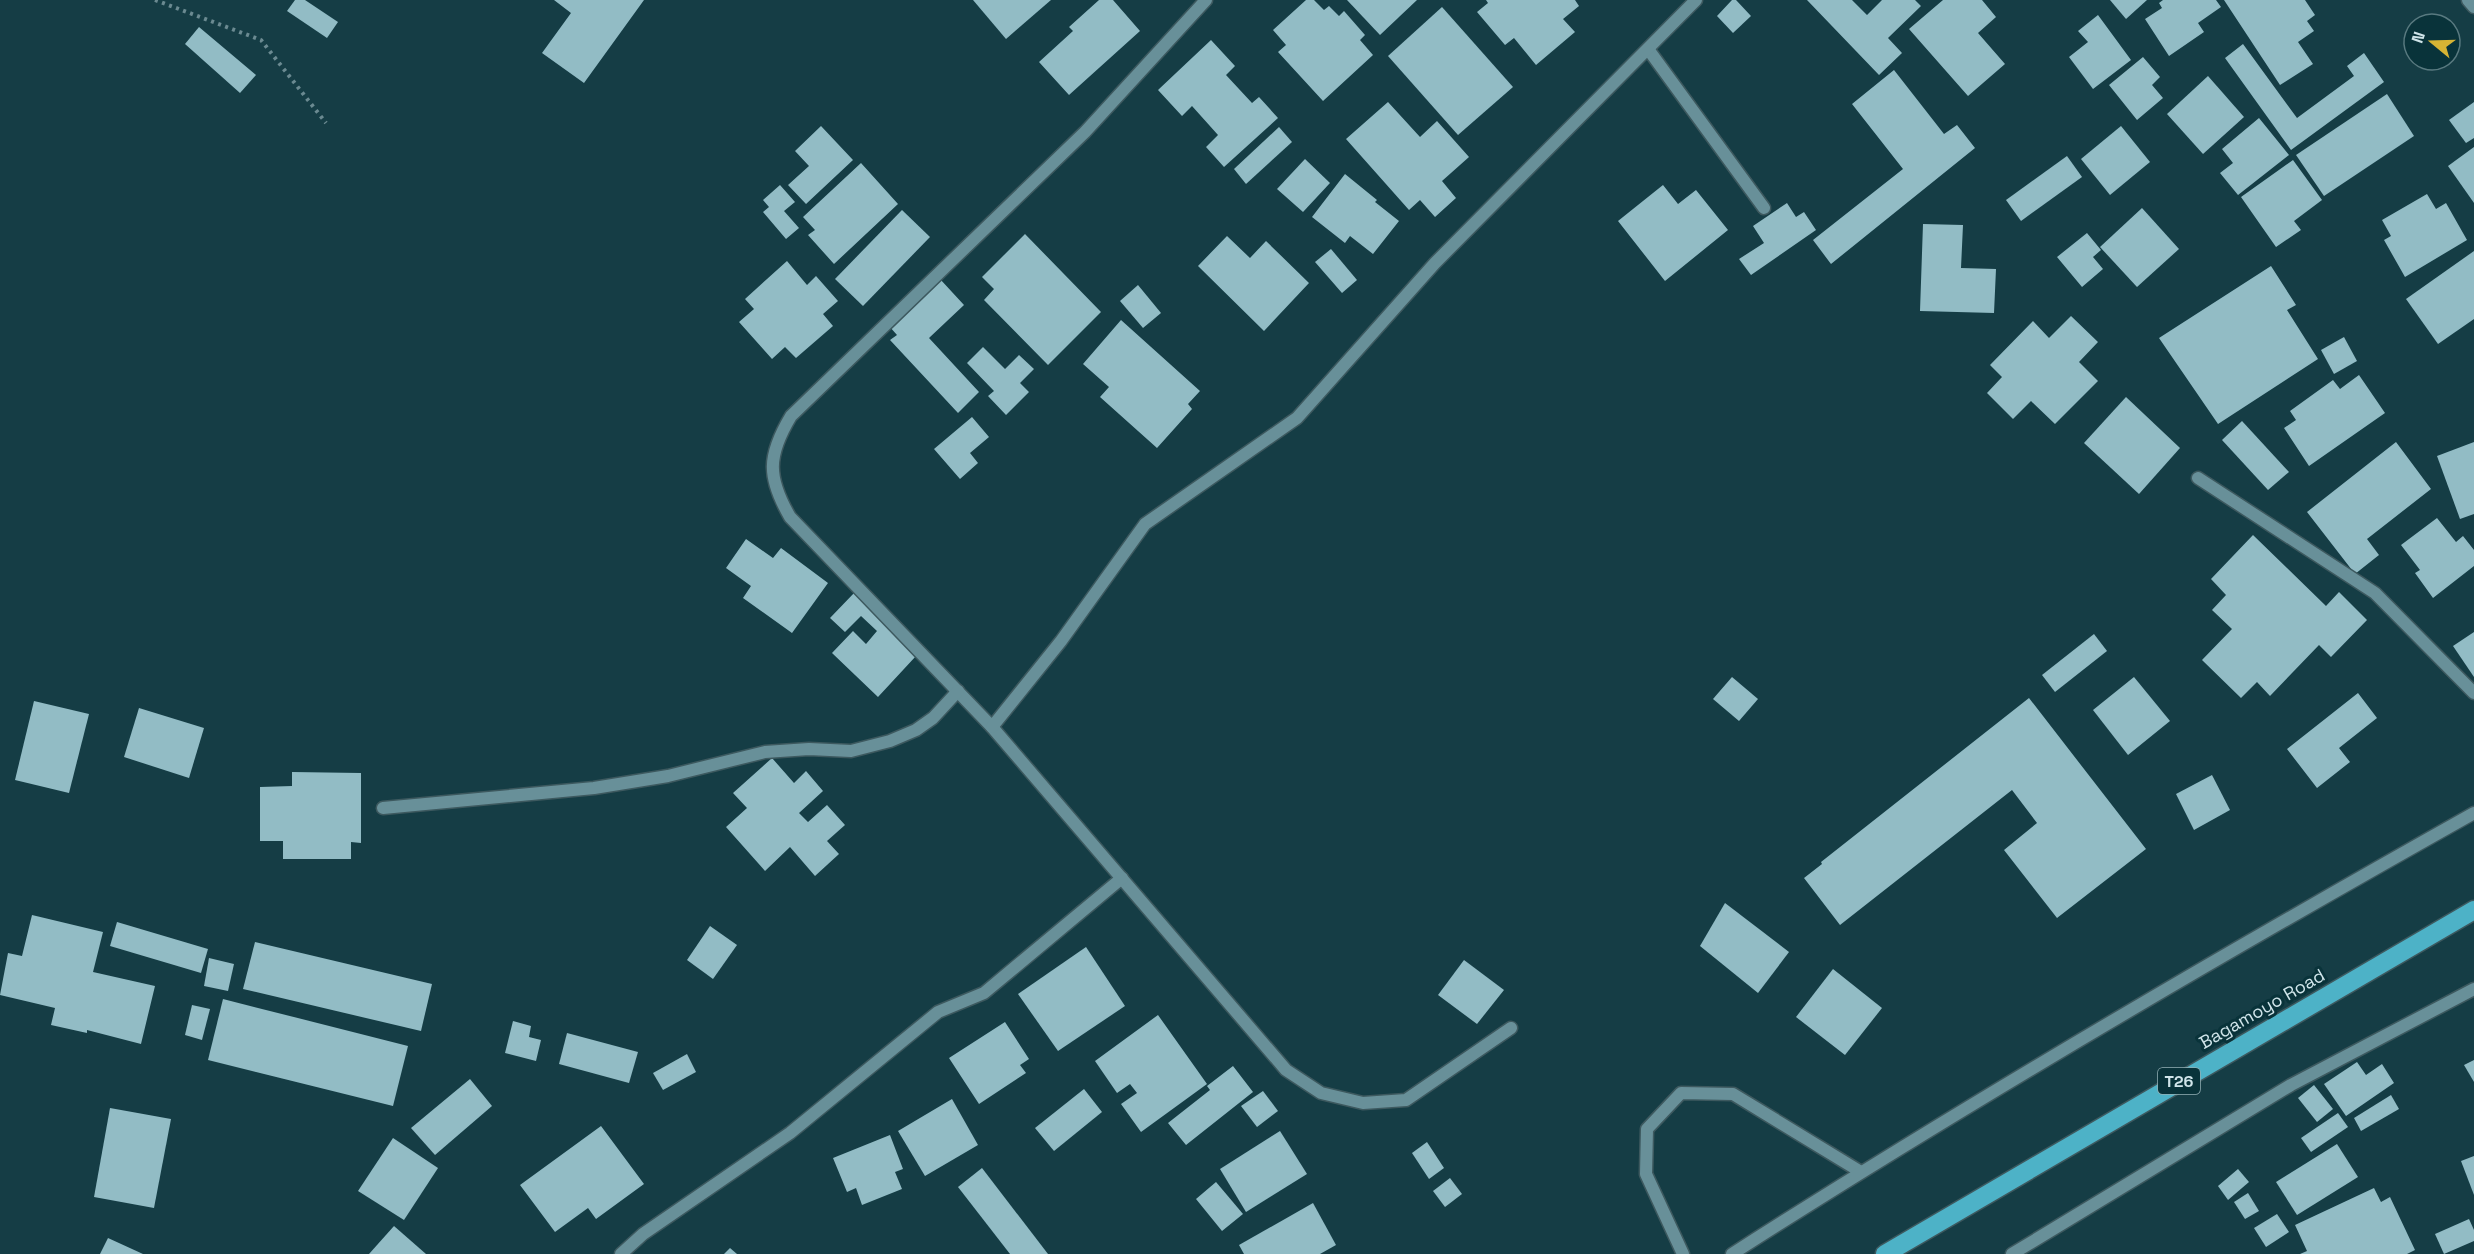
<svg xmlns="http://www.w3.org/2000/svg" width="2474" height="1254" font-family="'Space Grotesk',sans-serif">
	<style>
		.building { fill: #92bcc5 }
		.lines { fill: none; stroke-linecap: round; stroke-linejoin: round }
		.lane-casing { stroke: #3d595f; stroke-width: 15 }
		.street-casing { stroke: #3d595f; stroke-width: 15 }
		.highway-casing { stroke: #3d595f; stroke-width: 21 }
		.path { stroke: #6b8a91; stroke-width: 4; stroke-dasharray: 3 4.5; stroke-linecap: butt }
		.lane { stroke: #689099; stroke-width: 12 }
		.street { stroke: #689099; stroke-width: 12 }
		.highway { stroke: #4db2c7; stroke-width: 18 }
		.labels { text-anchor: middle; stroke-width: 6; stroke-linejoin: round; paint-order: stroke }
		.shield { fill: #09333a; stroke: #94b0b5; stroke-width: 1.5 }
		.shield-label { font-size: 16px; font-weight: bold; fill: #d0e5ea }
		.street-label { font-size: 18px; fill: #d0e5ea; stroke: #09333a }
	</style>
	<rect width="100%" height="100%" fill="#153d45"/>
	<g class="building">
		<path d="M295 0H305L338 22 327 38 287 11Z"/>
		<path d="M554 0H644L584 83 542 53 571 13Z"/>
		<path d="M973 0H1051L1006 39Z"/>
		<path d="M1099 0H1113L1140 31 1069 95 1039 62 1073 31 1069 27Z"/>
		<path d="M1306 0H1314L1324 10 1329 6 1339 16 1344 11 1365 35 1360 40 1373 55 1323 101 1278 52 1286 45 1273 30Z"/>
		<path d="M1347 0H1417L1380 35Z"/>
		<path d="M1486 0H1575L1579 6 1563 19 1575 32 1536 65 1514 38 1505 45 1477 12 1488 3Z"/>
		<path d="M1732 0H1736L1751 16 1733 33 1717 16Z"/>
		<path d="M1807 0H1852L1867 15 1882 0H1915L1921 6 1888 38 1902 53 1879 75Z"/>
		<path d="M1943 0H1982L1996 17 1978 33 2005 64 1968 96 1909 29Z"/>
		<path d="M2110 0H2147L2126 19Z"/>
		<path d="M2163 0H2216L2221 7 2198 23 2204 32 2169 56 2145 19 2162 8 2159 3Z"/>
		<path d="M2224 0H2305L2315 15 2307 21 2314 31 2298 42 2313 64 2280 85Z"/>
		<path d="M1442 7 1513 87 1458 135 1388 56Z"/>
		<path d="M2098 15 2131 60 2093 89 2069 57 2088 42 2078 31Z"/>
		<path d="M199 27 256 75 240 93 185 44Z"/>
		<path d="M1211 40 1235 66 1226 75 1252 103 1259 97 1278 118 1224 167 1206 147 1218 135 1192 106 1182 116 1158 90Z"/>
		<path d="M2243 44 2297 118 2354 76 2347 66 2364 53 2384 82 2291 150 2225 58Z"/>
		<path d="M2143 57 2160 77 2152 85 2163 98 2137 120 2109 85Z"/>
		<path d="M1894 70 1944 134 1957 125 1975 148 1831 264 1813 240 1903 169 1852 104Z"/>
		<path d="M2208 76 2244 117 2203 154 2167 114Z"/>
		<path d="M2387 94 2414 136 2324 196 2296 155Z"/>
		<path d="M1388 102 1420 137 1437 121 1469 157 1442 181 1456 198 1435 217 1420 200 1409 210 1346 139Z"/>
		<path d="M2474 102V138L2466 143 2449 120Z"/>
		<path d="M2259 118 2289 155 2238 195 2220 173 2233 163 2222 149Z"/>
		<path d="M821 126 853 160 806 204 788 185 809 166 795 151Z"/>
		<path d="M2121 126 2150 162 2110 195 2081 159Z"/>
		<path d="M1279 127 1292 142 1246 184 1234 169Z"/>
		<path d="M2474 147V203L2448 166Z"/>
		<path d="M2067 156 2082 177 2021 221 2006 200Z"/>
		<path d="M1305 159 1330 183 1303 212 1277 189Z"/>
		<path d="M2293 160 2322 200 2294 221 2301 230 2276 247 2241 197Z"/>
		<path d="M861 163 898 204 834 264 808 235 815 230 803 217Z"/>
		<path d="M1345 174 1377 200 1375 202 1399 221 1373 254 1350 236 1345 243 1312 217Z"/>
		<path d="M780 185 795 202 784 211 799 228 786 239 763 212 769 207 763 200Z"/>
		<path d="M1663 185 1678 204 1696 190 1728 230 1665 281 1618 221Z"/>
		<path d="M2427 194 2436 209 2446 203 2467 240 2405 277 2384 240 2391 236 2382 220Z"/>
		<path d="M1787 203 1796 217 1804 212 1816 230 1751 275 1739 259 1764 243 1753 226Z"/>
		<path d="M2142 208 2179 249 2137 287 2100 247Z"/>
		<path d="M902 210 930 237 863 306 835 279Z"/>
		<path d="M1923 224 1963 225 1961 268 1996 269 1994 313 1920 311Z"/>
		<path d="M2087 233 2101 250 2093 257 2103 269 2082 287 2057 257Z"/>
		<path d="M1025 234 1101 312 1048 365 984 300 994 289 982 277Z"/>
		<path d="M1227 236 1250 258 1266 241 1309 283 1264 331 1198 266Z"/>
		<path d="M1331 249 1357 280 1342 293 1315 262Z"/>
		<path d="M2474 251V319L2438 344 2406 299Z"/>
		<path d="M787 261 807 285 816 276 838 301 823 314 833 326 796 358 785 347 772 359 739 322 754 309 745 299Z"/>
		<path d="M2271 266 2296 305 2287 310 2318 359 2218 424 2159 338Z"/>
		<path d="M940 279 964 305 929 338 979 392 958 413 890 340 897 335 889 326Z"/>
		<path d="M1138 285 1161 313 1143 328 1120 301Z"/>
		<path d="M2071 316 2098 342 2079 362 2098 381 2055 424 2031 401 2013 419 1987 393 2002 377 1990 365 2033 321 2049 338Z"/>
		<path d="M1121 320 1200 391 1188 404 1192 409 1157 448 1100 397 1109 387 1083 364Z"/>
		<path d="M2344 337 2357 361 2334 374 2321 350Z"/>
		<path d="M983 347 1005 369 1019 355 1034 369 1020 383 1029 392 1006 415 988 396 994 391 967 363Z"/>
		<path d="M2359 375 2385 413 2309 466 2284 428 2296 420 2290 411 2333 380 2340 389Z"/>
		<path d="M2126 397 2180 448 2139 494 2084 443Z"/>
		<path d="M972 417 989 437 970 453 978 463 960 479 934 449Z"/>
		<path d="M2242 421 2289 472 2268 490 2222 440Z"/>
		<path d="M2396 442 2431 489 2367 539 2379 555 2355 574 2307 512Z"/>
		<path d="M2474 442V514L2460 519 2437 456Z"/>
		<path d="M2437 518 2456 542 2463 536 2474 550V566L2433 598 2415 573 2420 570 2401 545Z"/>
		<path d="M2253 535 2326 606 2339 592 2367 620 2331 657 2319 645 2270 696 2257 682 2241 698 2202 660 2232 629 2212 610 2226 595 2211 579Z"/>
		<path d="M746 539 773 558 781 548 828 583 792 633 743 598 751 586 726 568Z"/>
		<path d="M855 592 916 656 878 697 832 653 853 631 866 644 877 631 861 616 845 632 830 618Z"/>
		<path d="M2474 632V677L2453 646Z"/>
		<path d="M2094 634 2107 651 2055 692 2042 675Z"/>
		<path d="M1732 677 1758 699 1739 721 1713 699Z"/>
		<path d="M2134 677 2170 721 2128 755 2093 710Z"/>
		<path d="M2358 693 2377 718 2339 748 2350 762 2317 788 2287 749Z"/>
		<path d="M2029 698 2146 849 2057 918 2004 850 2037 823 2012 790 1840 925 1804 878 1822 864 1821 862Z"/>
		<path d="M34 701 89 714 69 793 15 780Z"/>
		<path d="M139 708 204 728 189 778 124 757Z"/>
		<path d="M772 758 794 783 806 771 823 791 799 813 808 822 827 805 845 825 827 841 839 854 815 876 790 847 765 871 726 827 747 808 733 793Z"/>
		<path d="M292 772 361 773V843L351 842V859H283V841H260V787L292 786Z"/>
		<path d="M2212 775 2230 810 2194 830 2176 794Z"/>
		<path d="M1725 903 1789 952 1758 993 1700 946Z"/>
		<path d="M32 915 103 932 93 972 155 986 141 1044 87 1030V1033L51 1025 55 1008 0 995 8 953 22 956Z"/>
		<path d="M117 922 208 949 201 973 110 946Z"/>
		<path d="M710 926 737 945 713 979 687 960Z"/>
		<path d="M255 942 432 984 421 1031 243 989Z"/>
		<path d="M1086 947 1125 1006 1058 1051 1018 994Z"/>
		<path d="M209 958 234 964 228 991 204 986Z"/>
		<path d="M1464 960 1504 990 1477 1024 1438 995Z"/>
		<path d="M1833 969 1882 1008 1845 1055 1796 1017Z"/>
		<path d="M223 999 408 1046 393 1106 208 1060Z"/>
		<path d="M192 1005 210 1009 202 1040 185 1035Z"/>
		<path d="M1158 1015 1207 1084 1141 1132 1121 1104 1137 1093 1130 1084 1117 1093 1095 1061Z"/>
		<path d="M513 1021 531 1026 529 1037 541 1040 536 1061 505 1053Z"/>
		<path d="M1005 1022 1029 1059 1020 1065 1026 1073 979 1104 949 1058Z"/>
		<path d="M567 1033 638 1052 629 1083 559 1064Z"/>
		<path d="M687 1054 696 1072 663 1090 653 1073Z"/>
		<path d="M2474 1060V1082L2464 1065Z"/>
		<path d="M2357 1062 2366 1075 2382 1064 2394 1083 2346 1116 2324 1084Z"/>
		<path d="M1233 1066 1253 1092 1186 1145 1168 1123 1210 1090 1207 1086Z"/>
		<path d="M470 1079 492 1106 435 1155 411 1128Z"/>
		<path d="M2314 1085 2333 1109 2317 1122 2298 1098Z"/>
		<path d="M1084 1089 1102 1112 1054 1151 1035 1128Z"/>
		<path d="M1263 1091 1278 1111 1257 1127 1241 1106Z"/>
		<path d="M2391 1095 2399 1109 2361 1131 2354 1118Z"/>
		<path d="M952 1099 978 1145 925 1176 898 1131Z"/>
		<path d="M110 1108 171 1119 154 1208 94 1197Z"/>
		<path d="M2338 1113 2348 1127 2311 1152 2301 1138Z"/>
		<path d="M601 1126 644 1184 596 1219 588 1208 555 1232 520 1185Z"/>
		<path d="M1280 1131 1307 1174 1246 1212 1220 1169Z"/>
		<path d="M890 1135 903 1169 895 1172 902 1189 862 1205 856 1188 847 1192 833 1158Z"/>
		<path d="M393 1138 438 1168 404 1220 358 1191Z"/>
		<path d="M1427 1142 1444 1168 1429 1179 1412 1153Z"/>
		<path d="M2337 1144 2358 1177 2297 1215 2276 1182Z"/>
		<path d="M2474 1156V1195L2461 1161Z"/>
		<path d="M982 1168 1048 1254H1010L958 1187Z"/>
		<path d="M2238 1169 2249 1182 2228 1200 2218 1186Z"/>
		<path d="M1450 1178 1462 1194 1445 1207 1433 1191Z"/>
		<path d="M1216 1182 1243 1214 1222 1231 1196 1199Z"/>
		<path d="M2374 1188 2381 1202 2390 1197 2415 1250 2407 1254H2300L2307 1251 2295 1225Z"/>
		<path d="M2248 1193 2259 1211 2245 1219 2234 1202Z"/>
		<path d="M1313 1203 1336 1245 1320 1254H1244L1239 1245Z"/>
		<path d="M2277 1214 2289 1232 2266 1247 2254 1228Z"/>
		<path d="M2469 1219 2474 1230V1241L2444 1254 2435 1234Z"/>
		<path d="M394 1226 426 1254H369Z"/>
		<path d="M108 1238 143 1254H100Z"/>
		<path d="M730 1248 737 1254H724Z"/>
	</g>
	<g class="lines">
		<defs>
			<path id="lane" d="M1683 1254 1646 1174 1647 1129 1681 1093 1733 1094 1861 1172"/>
			<g id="street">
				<path d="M1206 0 1085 132 791 416C767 456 767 477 790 517L992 727 1286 1070 1321 1093 1363 1103 1406 1100 1511 1028"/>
				<path d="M2468 0 2474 7"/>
				<path d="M1648 49 1764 208"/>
				<path d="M2198 478 2375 593 2474 693"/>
				<path d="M992 727 1061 641 1145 524 1297 418 1435 263 1696 0"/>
				<path d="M383 808 594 788 668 776 765 752 809 749 851 751 890 741 916 730 933 718 958 691"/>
				<path d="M621 1254 643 1234 790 1133 938 1012 984 993 1122 878"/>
				<path d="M1732 1254C1974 1099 2223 954 2474 813"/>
				<path d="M2012 1254 2291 1085 2474 989"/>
			</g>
			<path id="highway" d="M1885 1254 2474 910"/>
		</defs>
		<use href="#lane" class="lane-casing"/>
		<use href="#street" class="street-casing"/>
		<use href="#highway" class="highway-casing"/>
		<path class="path" d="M155 0 261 40 326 123"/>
		<use href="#lane" class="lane"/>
		<use href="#street" class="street"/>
		<use href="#highway" class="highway"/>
	</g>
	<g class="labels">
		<rect class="shield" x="2158" y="1068" width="42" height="26" rx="4.5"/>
		<g class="shield-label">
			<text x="2179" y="1087">T26</text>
		</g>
		<g class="street-label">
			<text transform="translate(2262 1009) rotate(-30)" y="6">Bagamoyo Road</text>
		</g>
	</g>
	<g transform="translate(2432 42) rotate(289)"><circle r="28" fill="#09333a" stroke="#597a80" stroke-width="1.5"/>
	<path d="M0-4.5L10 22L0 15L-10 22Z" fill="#d7b434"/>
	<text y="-9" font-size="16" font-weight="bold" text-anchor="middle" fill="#d0e5ea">N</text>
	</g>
</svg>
